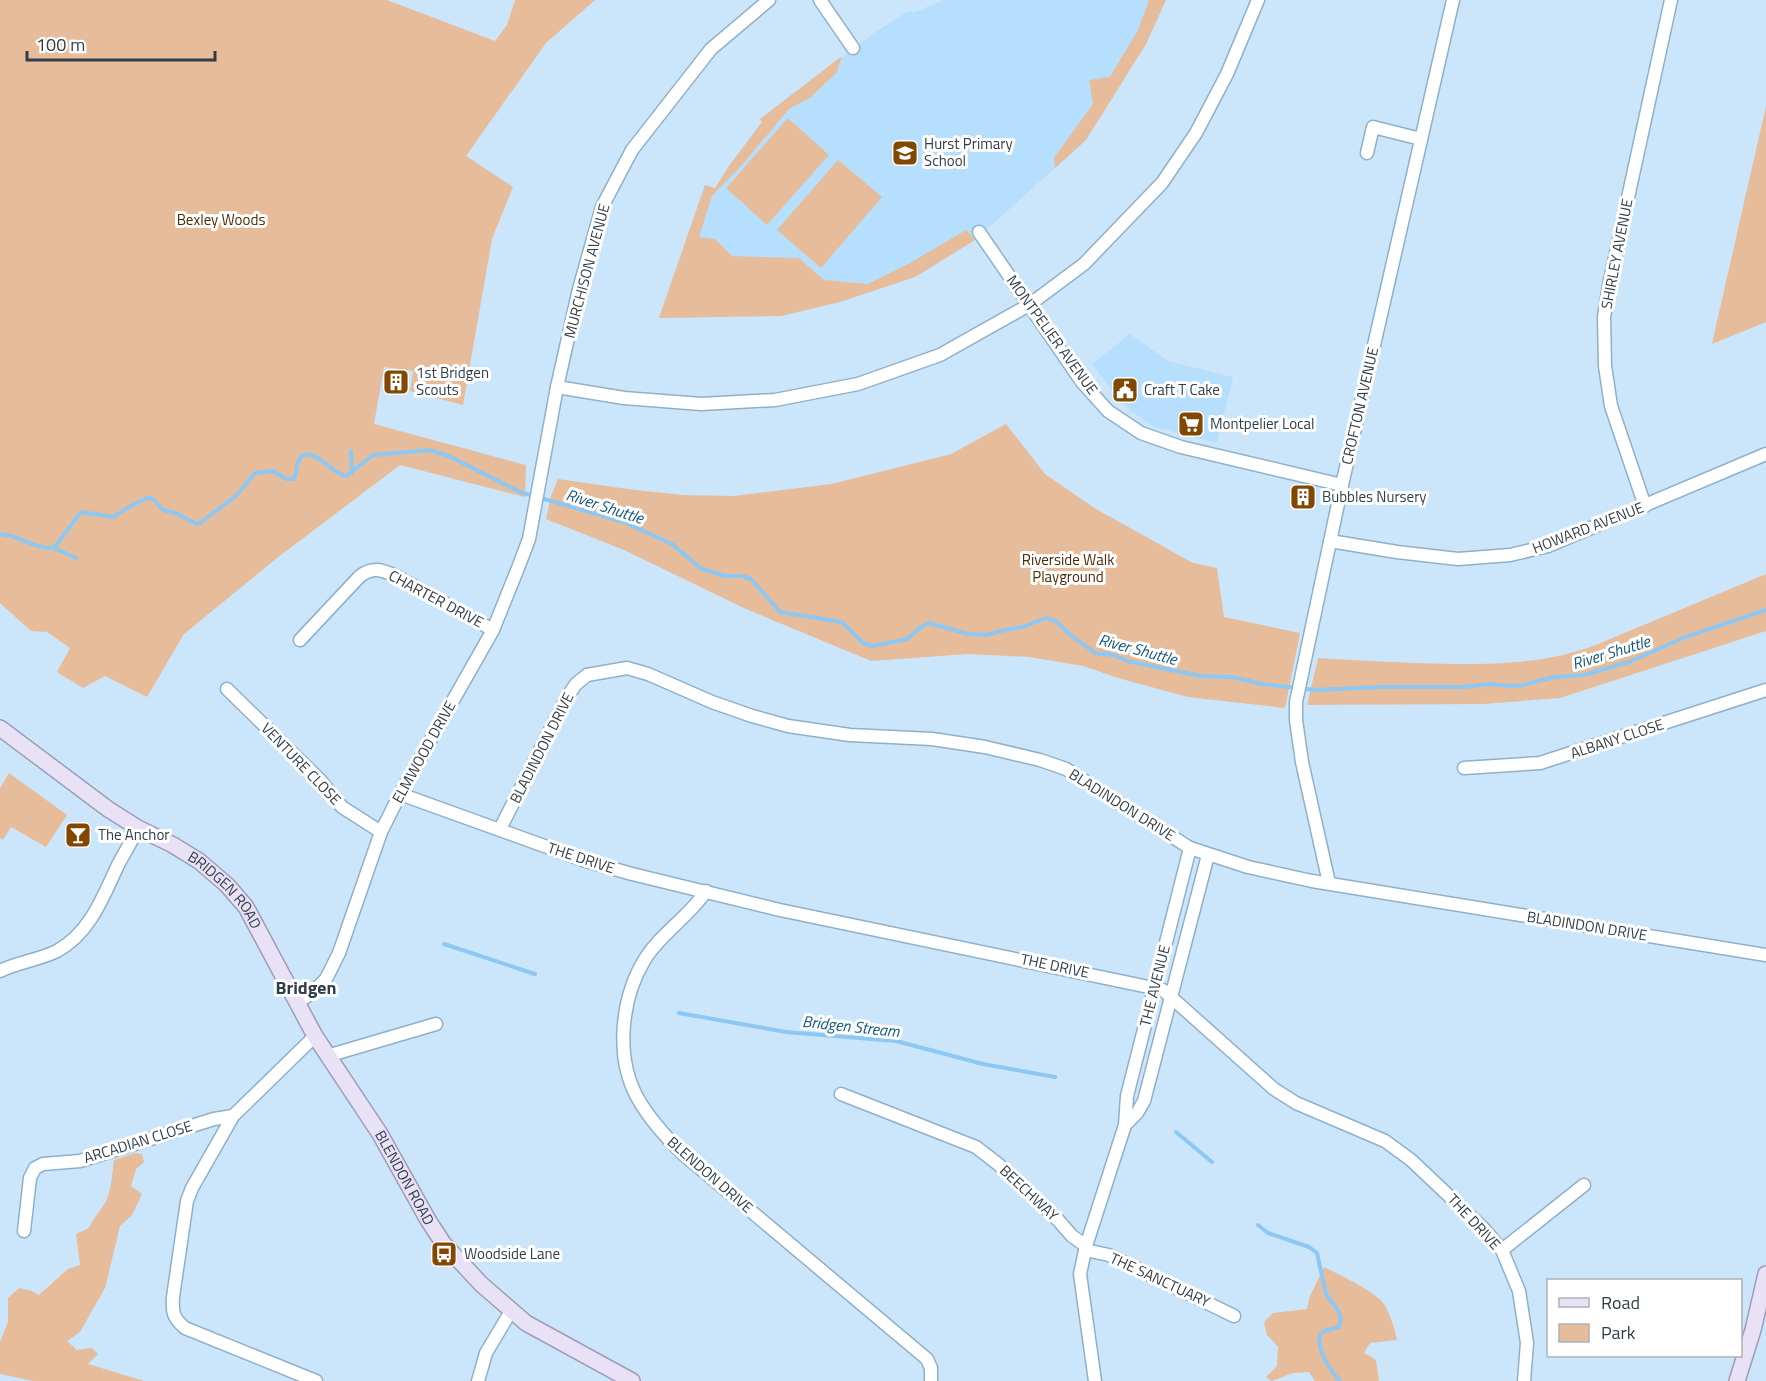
<svg xmlns="http://www.w3.org/2000/svg" width="1766" height="1381" font-family="'Titillium Web',sans-serif">
	<style>
		.built { fill: #b5dffd }
		.green { fill: #e6bc9a }
		.lines { fill: none; stroke-linecap: round; stroke-linejoin: round }
		.stream { stroke: #8cc8f3; stroke-width: 4 }
		.minor-casing { stroke: #8fb0c9; stroke-width: 15 }
		.major-casing { stroke: #9f9cb7; stroke-width: 18 }
		.minor { stroke: #fff; stroke-width: 12 }
		.major { stroke: #e9e2f7; stroke-width: 15 }
		.labels { text-anchor: middle; stroke-width: 6; stroke-linejoin: round; paint-order: stroke }
		.poi-label { font-size: 15px; fill: #313e49; stroke: #fff; text-anchor: start }
		.park-label { font-size: 15px; fill: #4e2b07; stroke: #fff }
		.street-label { font-size: 15px; fill: #313e49; stroke: #fff }
		.water-label { font-size: 16px; font-style: italic; fill: #135881; stroke: #fff }
		.quarter-label { font-size: 18px; font-weight: bold; fill: #313e49; stroke: #fff }
	</style>
	<rect width="100%" height="100%" fill="#cbe6fb"/>
	<g class="built">
		<path d="M943 0H1166L1146 44 1086 140 975 240 924 272 915 277 840 302 781 316 659 318 705 185 715 188 729 166 762 122 760 119 874 33 908 11 915 12Z"/>
		<path d="M1130 334 1168 361 1233 377 1217 443 1154 427 1130 410 1111 389 1092 364Z"/>
	</g>
	<g class="green">
		<path d="M0 0H387L495 41 507 25 515 0H595L546 43 466 156 513 187 492 239 463 405 410 391 413 371 384 367 374 424 526 465 525 497 400 465 277 558 184 634 147 697 105 676 83 688 57 672 70 648 47 632 31 631 0 603Z"/>
		<path d="M1149 0H1166L1146 44 1086 140 1055 168 1054 158 1093 104 1089 80 1110 77 1138 30Z"/>
		<path d="M842 56 837 72 811 97 789 109 742 165 712 196 699 237 715 239 732 256 799 258 824 280 868 284 910 263 966 230 975 240 915 277 840 302 781 316 659 318 705 185 715 188 729 166 762 122 760 119Z"/>
		<path d="M1766 106V322L1712 344 1713 339Z"/>
		<path d="M788 118 829 155 767 225 726 188Z"/>
		<path d="M838 160 882 197 821 268 777 230Z"/>
		<path d="M1006 424 1045 474 1096 509 1193 563 1217 568 1224 617 1300 633 1285 708 1188 697 1118 678 1083 666 1029 657 968 654 871 661 746 609 624 550 546 519 551 496 558 479 635 490 683 495 734 496 831 484 951 454Z"/>
		<path d="M1766 574V631L1560 698 1484 704 1307 705 1318 658C1363 661 1407 663 1452 664 1503 664 1550 663 1598 644Z"/>
		<path d="M9 773 67 815 46 847 11 827 3 840 0 838V788Z"/>
		<path d="M135 1153 142 1154 144 1162 136 1169 131 1186 142 1194 132 1215 120 1226 105 1288 80 1332 67 1341 77 1350 92 1348 98 1354 88 1364 144 1381H33L0 1374V1342L8 1322V1298L19 1288 32 1291 39 1295 68 1269 80 1265 76 1234 89 1228C93 1218 100 1212 105 1203 112 1190 112 1174 114 1160Z"/>
		<path d="M1324 1267C1338 1274 1376 1292 1384 1304 1391 1315 1394 1328 1397 1340L1370 1343 1364 1353 1376 1360 1379 1381H1315L1309 1372 1293 1373 1272 1381 1266 1377 1277 1366 1278 1347 1267 1335 1264 1322 1273 1313 1307 1309 1309 1298Z"/>
	</g>
	<g class="lines">
		<g class="stream">
			<path d="M351 451 352 473"/>
			<path d="M0 534C19 535 34 549 54 548"/>
			<path d="M54 548 81 512 113 517 134 504 147 498 153 499 163 510 176 513 196 524 200 523 236 496 255 473 273 471 286 479H294C297 472 296 462 301 457 313 445 334 476 346 476L373 455 431 450 451 457 520 492 624 522 672 544 700 568 725 576H742L751 579 780 612 842 622 863 643 873 646 907 639 921 627 929 623 968 634 987 635 1004 630 1023 627 1046 618 1056 621 1068 633 1095 653 1114 655 1127 661 1200 676 1232 677 1262 684 1316 690 1380 687H1463L1489 684 1510 686 1523 685 1554 677 1584 675 1629 662 1683 638 1766 610"/>
			<path d="M54 548 76 558"/>
			<path d="M444 944 535 974"/>
			<path d="M679 1013 786 1032 896 1041 983 1064 1055 1077"/>
			<path d="M1176 1132 1212 1162"/>
			<path d="M1258 1225 1268 1233 1309 1247 1317 1253 1326 1294 1339 1312 1341 1320 1339 1327 1324 1331 1319 1336C1319 1354 1328 1368 1340 1381"/>
		</g>
		<defs>
			<g id="minor">
				<path d="M820 0 853 48"/>
				<path d="M1367 153 1373 127 1421 139"/>
				<path d="M979 232 1082 382 1108 411 1141 433 1181 447 1342 485"/>
				<path d="M557 387 624 398 701 404 775 400 858 384 940 355 1029 305 1084 264 1162 183 1196 133 1227 74 1258 0"/>
				<path d="M1645 506 1611 406 1605 366 1604 317 1609 285 1671 0"/>
				<path d="M1330 541 1397 552 1458 559 1510 555 1548 546 1766 454"/>
				<path d="M300 640 360 576C373 566 382 570 396 576L493 630"/>
				<path d="M227 689 320 780 342 807 381 832"/>
				<path d="M1464 768 1540 763 1766 690"/>
				<path d="M400 794 586 861 632 874 780 910 1163 990 1274 1089 1296 1103 1385 1141 1411 1160 1485 1230 1502 1250 1519 1291 1527 1343 1524 1381"/>
				<path d="M500 829 567 697 576 684 587 675 627 668 648 674 712 702 752 716 788 726 850 735 932 739 985 747 1040 760 1066 769 1190 848 1248 867 1312 881 1766 955"/>
				<path d="M1329 883 1302 762 1296 720V702L1342 485 1453 0"/>
				<path d="M706 891C689 917 661 933 645 959 621 998 615 1056 637 1097 649 1119 666 1137 683 1154L927 1359 931 1368V1381"/>
				<path d="M0 971C18 962 39 960 57 951 90 933 103 897 118 865 124 853 132 841 138 828"/>
				<path d="M298 1002 313 992 326 979 339 953 381 832 400 794 493 630 518 568 529 539 557 387 579 289 602 207 632 150 711 49 769 0"/>
				<path d="M315 1036 233 1116 192 1188 187 1201 173 1297C172 1312 173 1318 185 1328L316 1381"/>
				<path d="M327 1056 436 1024"/>
				<path d="M841 1094 976 1147 998 1164 1058 1220 1072 1236 1086 1246 1080 1274 1095 1381"/>
				<path d="M1125 1125 1137 1113 1144 1101 1208 855"/>
				<path d="M24 1231 30 1178 35 1168 43 1164 80 1161 214 1119 233 1116"/>
				<path d="M1086 1246 1125 1125 1127 1096 1190 848"/>
				<path d="M1085 1250 1109 1255 1234 1316"/>
				<path d="M1502 1250 1584 1185"/>
				<path d="M478 1381 486 1353 511 1311"/>
			</g>
			<g id="major">
				<path id="s1" d="M0 728 108 809 138 828 173 845 199 861 227 885 246 907 315 1036 380 1134 428 1220 443 1243 481 1284 526 1323 632 1381"/>
				<path d="M1737 1381 1753 1330 1766 1274"/>
			</g>
		</defs>
		<use href="#minor" class="minor-casing"/>
		<use href="#major" class="major-casing"/>
		<use href="#minor" class="minor"/>
		<use href="#major" class="major"/>
	</g>
	<defs>
		<symbol id="school-square" viewBox="-11 -11 22 22"><rect x="-9" y="-9" width="18" height="18" rx="4" fill="#824700" stroke="#fff"/><path d="M0-5L7-2L0 1L-7-2ZM-4 1L0 2.5L4 1V4Q0 6-4 4Z" fill="#fff"/></symbol>
		<symbol id="building-square" viewBox="-11 -11 22 22"><rect x="-9" y="-9" width="18" height="18" rx="4" fill="#824700" stroke="#fff"/><path d="M-4-6H4V6H1V3H-1V6H-4ZM-2.5-4.3h1.7v1.8h-1.7ZM.8-4.3h1.7v1.8H.8ZM-2.5-1h1.7V.8h-1.7ZM.8-1h1.7V.8H.8Z" fill="#fff"/></symbol>
		<symbol id="civic-square" viewBox="-11 -11 22 22"><rect x="-9" y="-9" width="18" height="18" rx="4" fill="#824700" stroke="#fff"/><path d="M-.6-6.5H3V-4.5H.6V-3L4-1V1h2V6H-6V1h2V-1L-.6-3ZM-1.2 2.5V6h2.4V2.5Z" fill="#fff"/></symbol>
		<symbol id="supermarket-square" viewBox="-11 -11 22 22"><rect x="-9" y="-9" width="18" height="18" rx="4" fill="#824700" stroke="#fff"/><path d="M-6-5.5h2.5l.6 2H6L4.5 2H-2.5L-4.4-4H-6ZM-1.5 3.2a1.3 1.3 0 1 0 .1 0ZM3 3.2a1.3 1.3 0 1 0 .1 0Z" fill="#fff"/></symbol>
		<symbol id="bar-square" viewBox="-11 -11 22 22"><rect x="-9" y="-9" width="18" height="18" rx="4" fill="#824700" stroke="#fff"/><path d="M-6-5H6L.8 .8V4.5H3.5V6h-7V4.5H-.8V.8Z" fill="#fff"/></symbol>
		<symbol id="bus-square" viewBox="-11 -11 22 22"><rect x="-9" y="-9" width="18" height="18" rx="4" fill="#824700" stroke="#fff"/><path d="M-5-6H5V4H4V6H2V4H-2V6H-4V4H-5ZM-3.5-4V0h7V-4ZM-3.5 1.2v1.5H-2V1.2ZM2 1.2v1.5H3.5V1.2Z" fill="#fff"/></symbol>
	</defs>
	<g fill-rule="evenodd">
		<use href="#school-square" x="890" y="138" width="30" height="30"/>
		<use href="#building-square" x="381" y="367" width="30" height="30"/>
		<use href="#civic-square" x="1110" y="375" width="30" height="30"/>
		<use href="#supermarket-square" x="1176" y="409" width="30" height="30"/>
		<use href="#building-square" x="1288" y="482" width="30" height="30"/>
		<use href="#bar-square" x="63" y="820" width="30" height="30"/>
		<use href="#bus-square" x="429" y="1239" width="30" height="30"/>
	</g>
	<g class="labels">
		<g class="poi-label">
			<text x="924" y="149">Hurst Primary<tspan x="924" dy="17">School</tspan></text>
			<text x="416" y="378">1st Bridgen<tspan x="416" dy="17">Scouts</tspan></text>
			<text x="1144" y="395">Craft T Cake</text>
			<text x="1210" y="429">Montpelier Local</text>
			<text x="1322" y="502">Bubbles Nursery</text>
			<text x="98" y="840">The Anchor</text>
			<text x="464" y="1259">Woodside Lane</text>
		</g>
		<g class="park-label">
			<text x="221" y="225">Bexley Woods</text>
			<text x="1068" y="565">Riverside Walk<tspan x="1068" dy="17">Playground</tspan></text>
		</g>
		<g class="street-label">
			<text transform="translate(1617 254) rotate(-79)" y="5">SHIRLEY AVENUE</text>
			<text transform="translate(587 271) rotate(-75)" y="5">MURCHISON AVENUE</text>
			<text transform="translate(1052 335) rotate(54)" y="5">MONTPELIER AVENUE</text>
			<text transform="translate(1360 406) rotate(-77)" y="5">CROFTON AVENUE</text>
			<text transform="translate(1588 528) rotate(-21)" y="5">HOWARD AVENUE</text>
			<text transform="translate(436 599) rotate(28)" y="5">CHARTER DRIVE</text>
			<text transform="translate(1617 739) rotate(-18)" y="5">ALBANY CLOSE</text>
			<text transform="translate(542 748) rotate(-63)" y="5">BLADINDON DRIVE</text>
			<text transform="translate(424 752) rotate(-61)" y="5">ELMWOOD DRIVE</text>
			<text transform="translate(301 764) rotate(46)" y="5">VENTURE CLOSE</text>
			<text transform="translate(1122 805) rotate(32)" y="5">BLADINDON DRIVE</text>
			<text transform="translate(581 858) rotate(18)" y="5">THE DRIVE</text>
			<text dy="5" stroke="none"><textPath href="#s1" startOffset="279">BRIDGEN ROAD</textPath></text>
			<text transform="translate(1587 926) rotate(9)" y="5">BLADINDON DRIVE</text>
			<text transform="translate(1055 966) rotate(12)" y="5">THE DRIVE</text>
			<text transform="translate(1155 986) rotate(-76)" y="5">THE AVENUE</text>
			<text transform="translate(138 1142) rotate(-17)" y="5">ARCADIAN CLOSE</text>
			<text transform="translate(710 1175) rotate(41)" y="5">BLENDON DRIVE</text>
			<text dy="5" stroke="none"><textPath href="#s1" startOffset="620">BLENDON ROAD</textPath></text>
			<text transform="translate(1029 1193) rotate(43)" y="5">BEECHWAY</text>
			<text transform="translate(1474 1222) rotate(47)" y="5">THE DRIVE</text>
			<text transform="translate(1160 1280) rotate(25)" y="5">THE SANCTUARY</text>
		</g>
		<g class="water-label">
			<text transform="translate(605 506) rotate(18)" y="6">River Shuttle</text>
			<text transform="translate(1138 649) rotate(15)" y="6">River Shuttle</text>
			<text transform="translate(1611 652) rotate(-17)" y="6">River Shuttle</text>
			<text transform="translate(851 1026) rotate(6)" y="6">Bridgen Stream</text>
		</g>
		<g class="quarter-label">
			<text x="306" y="994">Bridgen</text>
		</g>
	</g>
	<rect x="1547" y="1279" width="195" height="78" fill="#ffffff" stroke="#adb2b6" stroke-width="1.5"/>
	<rect x="1559" y="1298" width="30" height="9" fill="#e9e2f7" stroke="#adb2b6" stroke-width="1.5"/>
	<text x="1601" y="1309" font-size="18" fill="#313e49">Road</text>
	<rect x="1559" y="1324" width="30" height="18" fill="#e6bc9a" stroke="#adb2b6" stroke-width="1.5"/>
	<text x="1601" y="1339" font-size="18" fill="#313e49">Park</text>
	<path d="M27 51v9h188v-9" fill="none" stroke="#313e49" stroke-width="3"/>
	<text x="36" y="51" font-size="18" fill="#313e49" stroke="#ffffff" stroke-width="4.5" paint-order="stroke">100 m</text>
</svg>
